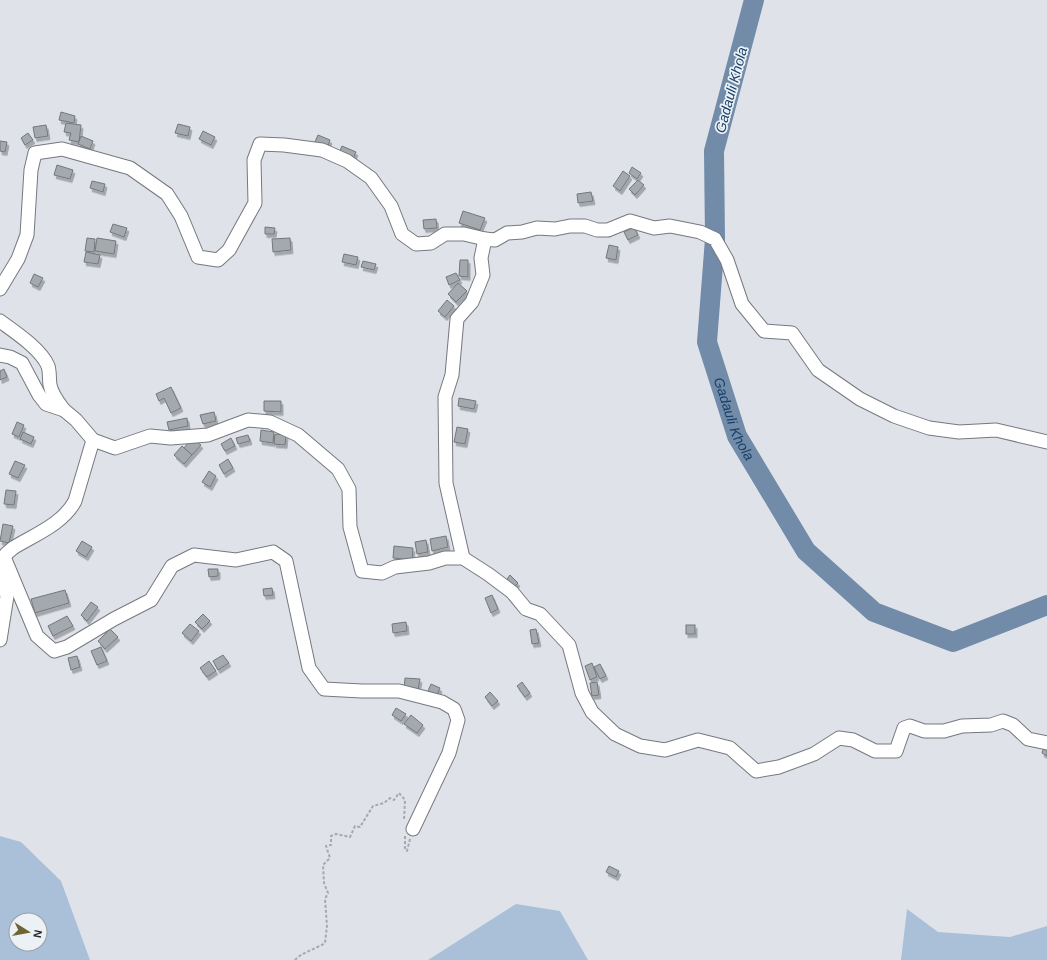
<svg xmlns="http://www.w3.org/2000/svg" width="1047" height="960" font-family="Helvetica,sans-serif">
	<style>
		.green { fill: #aac0d9; fill-rule: evenodd }
		.lines { fill: none; stroke-linecap: round; stroke-linejoin: round }
		.river { stroke: #718ba8; stroke-width: 20 }
		.building { fill: #a4a9ae; stroke: #73777c; filter: url(#shadow) }
		.street-casing { stroke: #75797e; stroke-width: 15 }
		.path { stroke: #a5a8ad; stroke-width: 2; stroke-dasharray: 3 2; stroke-linecap: butt }
		.street { stroke: #fff; stroke-width: 13 }
		.labels { text-anchor: middle; stroke-width: 3.5; stroke-linejoin: round; paint-order: stroke }
		.water-label { font-size: 14px; font-style: italic; fill: #184068; stroke: #ecf1f6 }
	</style>
	<defs>
		<filter id="shadow"><feDropShadow dx="2" dy="3.5" stdDeviation="0" flood-color="#0004"/></filter>
	</defs>
	<rect width="100%" height="100%" fill="#dfe3e9"/>
	<g class="green">
		<path d="M0 836 21 842 61 881 90 960H0ZM16 920H40V944H16Z"/>
		<path d="M516 904 560 911 588 960H428Z"/>
		<path d="M907 909 938 932 1010 937 1047 926V960H901Z"/>
	</g>
	<g class="lines">
		<path class="river" id="s1" d="M754 0 714 151 715 239 707 342 737 436 806 551 874 612 953 642 1047 605"/>
	</g>
	<g class="building">
		<path d="M61 112 75 116 74 123 59 120Z"/>
		<path d="M66 123 81 125 79 142 69 140 71 133 64 132Z"/>
		<path d="M178 124 190 127 188 136 175 133Z"/>
		<path d="M46 125 48 136 35 138 33 127Z"/>
		<path d="M203 131 215 137 211 145 199 139Z"/>
		<path d="M28 133 33 140 25 145 21 138Z"/>
		<path d="M318 135 330 140 327 149 314 144Z"/>
		<path d="M81 136 93 141 90 149 78 144Z"/>
		<path d="M0 141 7 142 5 152 0 151Z"/>
		<path d="M342 146 356 152 353 159 339 153Z"/>
		<path d="M57 165 73 170 70 179 54 175Z"/>
		<path d="M632 167 641 173 637 179 629 173Z"/>
		<path d="M623 171 630 176 620 191 613 186Z"/>
		<path d="M638 180 644 185 635 195 629 189Z"/>
		<path d="M92 181 105 184 103 192 90 188Z"/>
		<path d="M591 192 593 201 578 203 577 194Z"/>
		<path d="M463 211 485 218 480 230 459 223Z"/>
		<path d="M436 219 437 228 424 229 423 220Z"/>
		<path d="M113 224 127 228 124 237 110 232Z"/>
		<path d="M265 227 275 228 274 234H265Z"/>
		<path d="M634 227 638 235 628 240 624 232Z"/>
		<path d="M87 238 95 239 94 252 85 251Z"/>
		<path d="M97 238 116 241 114 254 95 251Z"/>
		<path d="M290 238 291 250 273 252 272 239Z"/>
		<path d="M609 245 618 247 616 260 606 258Z"/>
		<path d="M86 252 100 255 98 264 84 262Z"/>
		<path d="M344 254 358 257 356 265 342 262Z"/>
		<path d="M460 260H468V277L459 276Z"/>
		<path d="M363 261 376 264 374 270 361 267Z"/>
		<path d="M456 273 460 280 449 285 446 277Z"/>
		<path d="M34 274 43 278 38 287 30 283Z"/>
		<path d="M458 283 467 291 456 302 448 294Z"/>
		<path d="M447 300 454 306 445 317 438 311Z"/>
		<path d="M4 369 7 377 0 380V371Z"/>
		<path d="M171 387 181 408 171 413 164 398 159 401 156 394Z"/>
		<path d="M459 398 476 401 474 409 458 406Z"/>
		<path d="M264 401H281V412L264 411Z"/>
		<path d="M214 412 216 421 203 424 200 415Z"/>
		<path d="M187 418 188 426 169 430 167 422Z"/>
		<path d="M17 422 24 425 19 437 12 434Z"/>
		<path d="M457 427 468 429 465 444 454 442Z"/>
		<path d="M261 430 274 432 273 443 260 441Z"/>
		<path d="M23 432 34 437 31 444 20 439Z"/>
		<path d="M275 434 286 435 285 445 274 444Z"/>
		<path d="M248 435 250 441 238 444 236 438Z"/>
		<path d="M192 438 201 445 192 455 184 448Z"/>
		<path d="M231 438 235 446 225 451 221 444Z"/>
		<path d="M182 446 192 455 184 464 174 455Z"/>
		<path d="M228 459 233 468 224 474 219 465Z"/>
		<path d="M15 461 25 465 18 478 9 474Z"/>
		<path d="M209 471 216 476 210 487 202 482Z"/>
		<path d="M6 490 16 491 14 505 4 504Z"/>
		<path d="M3 524 13 526 9 543 0 541Z"/>
		<path d="M446 536 448 547 432 551 430 539Z"/>
		<path d="M426 540 428 552 417 554 415 542Z"/>
		<path d="M82 541 92 547 86 557 76 551Z"/>
		<path d="M394 546 413 548 412 560 393 558Z"/>
		<path d="M208 569H218V576L209 577Z"/>
		<path d="M510 575 518 583 514 587 507 579Z"/>
		<path d="M272 588 273 595 264 596 263 589Z"/>
		<path d="M65 590 69 603 35 613 31 599Z"/>
		<path d="M492 595 498 609 491 613 485 598Z"/>
		<path d="M91 602 98 607 87 621 81 615Z"/>
		<path d="M203 614 210 621 202 629 195 622Z"/>
		<path d="M67 616 73 626 53 636 48 626Z"/>
		<path d="M406 622 407 631 393 633 392 624Z"/>
		<path d="M190 624 199 631 191 641 182 633Z"/>
		<rect x="686" y="625" width="9" height="9"/>
		<path d="M110 629 118 637 105 649 98 641Z"/>
		<path d="M536 629 539 643 532 644 530 630Z"/>
		<path d="M101 647 107 661 97 665 91 651Z"/>
		<path d="M223 655 229 663 218 670 213 661Z"/>
		<path d="M77 656 80 667 71 670 68 658Z"/>
		<path d="M209 661 216 671 207 677 200 668Z"/>
		<path d="M592 663 597 677 590 680 585 666Z"/>
		<path d="M600 664 606 676 600 679 594 667Z"/>
		<path d="M405 678 420 679 418 690 404 689Z"/>
		<path d="M522 682 530 693 525 697 517 686Z"/>
		<path d="M597 682 599 695 592 696 590 683Z"/>
		<path d="M431 684 440 688 437 695 428 691Z"/>
		<path d="M490 692 498 701 492 706 485 697Z"/>
		<path d="M396 708 406 714 401 721 392 715Z"/>
		<path d="M411 715 423 725 417 733 404 724Z"/>
		<path d="M1044 747 1047 749V756L1042 753Z"/>
		<path d="M609 866 619 871 616 877 606 872Z"/>
	</g>
	<g class="lines">
		<defs>
			<g id="street">
				<path d="M0 289 18 259 27 235 31 170 35 153 62 149 130 168 167 194 181 216 198 257 218 260 229 250 255 203 254 160 260 144 284 145 322 150 347 161 371 178 391 206 402 234 416 244 431 243 445 234H464L485 239"/>
				<path d="M0 321C15 332 41 349 48 366 50 372 49 379 50 385 52 395 58 402 64 410"/>
				<path d="M0 355 10 357 22 363 39 395 46 404 64 410 76 420 93 440 115 448 150 436 171 438 208 435 248 420 270 422 298 435 338 469 349 489 350 527 362 571 382 573 395 567 429 563 445 558H463L488 574 512 592 526 609 540 614 569 645 582 693 592 712 615 734 640 746 665 750 698 740 730 748 756 771 779 767 814 754 839 738 853 740 875 751H896L904 728 910 726 924 731H944L962 726 991 725 1003 721 1013 725 1028 739 1047 743"/>
				<path d="M4 557 37 636 54 651 67 647 114 619 151 600 172 566 194 555 236 560 273 552 286 561 309 668 324 689 362 691H399L442 702 454 709 458 720 449 753 413 829"/>
				<path d="M463 558 446 483 445 397 452 375 457 319 472 302 483 275 481 258 485 239 495 240 507 233 522 232 537 228 555 229 570 226H585L597 230H608L630 221 654 228 670 226 700 232 715 239 727 260 742 304 764 331 792 333 818 370 860 399 894 416 929 428 959 432 996 430 1047 442"/>
				<path d="M1 564 6 554 13 548C34 535 63 524 75 501L93 440"/>
				<path d="M0 572 7 596 0 640"/>
			</g>
		</defs>
		<use href="#street" class="street-casing"/>
		<g class="path">
			<path d="M405 836V848L407 851 410 839"/>
			<path d="M295 960C302 952 316 949 325 943L327 926 325 899 328 893 324 883 323 865 330 858 326 846 331 845V836L336 834 350 837 355 826 360 827 373 806 384 803 390 798 394 800 399 793 405 800 404 820"/>
		</g>
		<use href="#street" class="street"/>
	</g>
	<g class="labels">
		<g class="water-label">
			<text transform="translate(731 90) rotate(-75)" y="5">Gadauli Khola</text>
			<text dy="5" stroke="none"><textPath href="#s1" startOffset="429">Gadauli Khola</textPath></text>
		</g>
	</g>
	<g transform="translate(28 932) rotate(101)"><circle r="19" fill="#ecf1f6" stroke="#9da1a5"/>
	<path d="M0-3L7 15L0 10L-7 15Z" fill="#6d6532"/>
	<text y="-6" font-size="11" font-weight="bold" text-anchor="middle" fill="#27292b">N</text>
	</g>
</svg>
